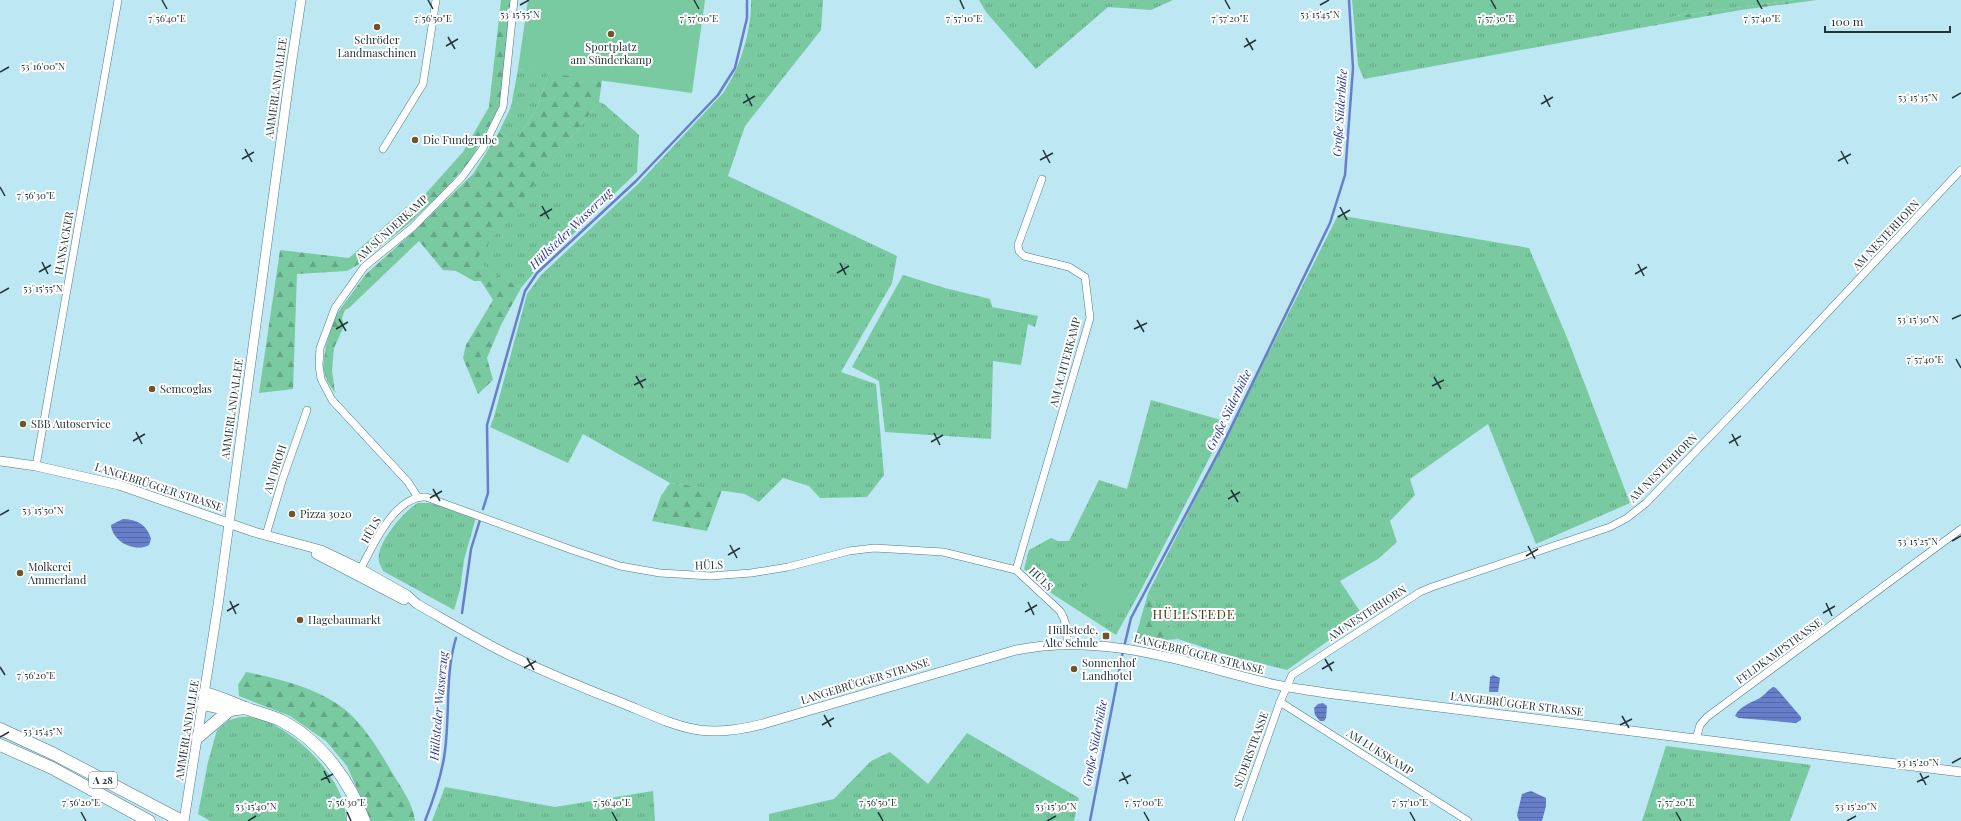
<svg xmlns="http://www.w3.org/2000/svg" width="1961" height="821" font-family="'Playfair Display',serif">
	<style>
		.grass { fill: url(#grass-tufts) }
		.forest { fill: url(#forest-firs) }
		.garden { fill: #79caa1 }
		.water { fill: url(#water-rules) }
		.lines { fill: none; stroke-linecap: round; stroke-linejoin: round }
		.stream { stroke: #677eca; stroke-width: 2.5 }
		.street-casing { stroke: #527a84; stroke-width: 8 }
		.secondary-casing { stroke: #527a84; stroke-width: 10 }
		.highway-casing { stroke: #527a84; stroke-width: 13 }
		.street { stroke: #fff; stroke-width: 7 }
		.secondary { stroke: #fff; stroke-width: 9 }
		.highway { stroke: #fff; stroke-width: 12 }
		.ticks { fill: none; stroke: #233438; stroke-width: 1.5 }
		.poi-dot { fill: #6f5527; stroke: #fff; stroke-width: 1.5 }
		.labels { text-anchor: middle; stroke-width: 4; stroke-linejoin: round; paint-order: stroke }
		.shield { fill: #fff; stroke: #657174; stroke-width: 1 }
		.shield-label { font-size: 10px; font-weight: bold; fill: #233438 }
		.poi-label { font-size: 11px; fill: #233438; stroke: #fff; text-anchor: start }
		.street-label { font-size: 11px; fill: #233438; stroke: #fff }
		.water-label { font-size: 12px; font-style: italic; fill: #283892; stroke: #fff }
		.quarter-label { font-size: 13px; letter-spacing: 1px; fill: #4c3711; stroke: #fff }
		.ticks-label { font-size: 10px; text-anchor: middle; fill: #233438; stroke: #fff; stroke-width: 4; stroke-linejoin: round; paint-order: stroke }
	</style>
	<defs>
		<pattern id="grass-tufts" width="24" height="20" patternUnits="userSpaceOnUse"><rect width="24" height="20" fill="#79caa1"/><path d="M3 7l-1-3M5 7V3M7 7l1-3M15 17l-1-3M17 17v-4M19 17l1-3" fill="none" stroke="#63a584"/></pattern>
		<pattern id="forest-firs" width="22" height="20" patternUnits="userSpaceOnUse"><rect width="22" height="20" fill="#79caa1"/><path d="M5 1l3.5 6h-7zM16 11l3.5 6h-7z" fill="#63a584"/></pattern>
		<pattern id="water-rules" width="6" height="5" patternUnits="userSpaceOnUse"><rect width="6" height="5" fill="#677eca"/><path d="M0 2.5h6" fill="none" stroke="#5468a5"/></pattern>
	</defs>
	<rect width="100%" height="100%" fill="#bce7f3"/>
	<g class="grass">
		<path d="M751 0H823L821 30 745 126 728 176 897 256 892 283 841 372 876 384 884 475 867 497 820 498 809 486 783 478 759 502 745 494 670 483 583 434 568 463 490 427 494 417 527 294 541 275 638 184 723 93C740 70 752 28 751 0Z"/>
		<path d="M979 0H1173L1151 10 1108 7 1036 69 986 12Z"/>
		<path d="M1352 0H1794L1675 16 1651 26 1364 79 1358 65Z"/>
		<path d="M518 69 549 72 537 108 519 136H505L499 132 511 107Z"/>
		<path d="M599 102 604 104 639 135 637 172 536 270 521 288 489 271 476 258Z"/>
		<path d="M1338 215 1529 248 1568 340 1630 503 1536 544 1488 424 1410 479 1415 495 1390 521 1397 542 1378 559 1340 581 1363 616 1287 670 1230 656 1178 639 1148 593Z"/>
		<path d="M903 275 945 288 990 299 992 307 1038 316 1035 327 1028 324 1021 365 993 361 991 439 885 432 879 381 852 367Z"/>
		<path d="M1151 400 1228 422 1142 588 1116 635 1051 593 1024 569 1029 550 1051 538 1058 541H1069L1099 480 1127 489Z"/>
		<path d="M418 503H430L476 517 464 560 460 590 454 610 383 571C382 568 380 565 379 562 375 544 404 511 418 503Z"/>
		<path d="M241 717C246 717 251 716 256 717 261 717 266 721 270 723 303 738 347 783 346 821H210L198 814 208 762 217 730 229 720Z"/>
		<path d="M967 733 1079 798 1074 821H769V814L834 799 871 761 890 752 928 784Z"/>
		<path d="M1666 746 1811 765 1790 821H1642Z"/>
		<path d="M445 787 555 807 653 791 655 821H432Z"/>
	</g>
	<g class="forest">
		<path d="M501 0H511L500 106 470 161 444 190 412 221 359 264 347 271 297 274 293 389 259 393 280 250 349 258 406 207 419 201 463 152 489 107Z"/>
		<path d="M1794 0H1817L1741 10 1651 26 1675 16Z"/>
		<path d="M549 72 602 80 599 102 477 258 490 271 521 288 501 325 487 358 493 380 478 394 463 358 466 345 493 300 481 281H474L456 271 443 270 419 241 349 308 345 310 342 318 344 326 334 348 332 370 335 393 327 381 323 367 326 345 336 315 366 274 411 234 473 174 499 132 505 136H519L537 108Z"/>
		<path d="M670 483 722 490 707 531 652 521 661 496Z"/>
		<path d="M1148 593 1178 639 1155 641 1135 639Z"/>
		<path d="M246 672C280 679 315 687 343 708 364 724 380 752 393 774 402 789 413 804 415 821H371L347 766 326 741 290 716 239 696 238 685Z"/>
	</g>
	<g class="garden">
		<path d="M528 0H705L692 93 518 69Z"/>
		<path d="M1097 569 1131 589 1115 616 1081 596Z"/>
	</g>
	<g class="water">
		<path d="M123 519C137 519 147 525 151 539L149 545C134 553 112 541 111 525Z"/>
		<path d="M1493 675 1500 678 1498 692H1489L1490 677Z"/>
		<path d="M1773 687 1776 688 1801 717V720L1796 723 1739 718 1735 716C1739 707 1750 703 1758 699 1763 697 1768 690 1773 687Z"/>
		<path d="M1323 703 1327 706 1326 718 1324 721H1320L1315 715 1314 708 1318 704Z"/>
		<path d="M1531 791 1546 798V806L1542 821H1519L1517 815 1522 794Z"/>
	</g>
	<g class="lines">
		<g class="stream">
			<path d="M483 509 488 493 487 425 525 291 537 273 636 181 718 95 735 68 747 18V0"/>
			<path d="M462 613 471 549 480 520"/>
			<path d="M1124 647 1131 618 1223 444 1330 223 1345 175 1353 68 1349 0"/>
			<path d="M425 821C434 798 442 775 445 751 450 713 445 674 456 638"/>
			<path d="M1090 821 1123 651"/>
		</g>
		<defs>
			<g id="street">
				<path d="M383 149 423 84 436 0"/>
				<path d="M36 466 118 0"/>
				<path d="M417 496 408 482 332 400 321 379 319 365 320 348 335 308 364 267 413 227 462 177 483 148 503 107 514 0"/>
				<path d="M266 535 283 478 307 410"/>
				<path d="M1016 570 1090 318 1085 277 1069 267 1024 256 1019 251 1018 245 1042 179"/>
				<path d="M359 572C372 548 394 495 426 497L572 550 620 566 660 573 711 576 751 573 788 567 849 551 874 548 943 552 1016 570 1060 611C1067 622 1067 632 1067 644"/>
				<path d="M1280 702 1468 821"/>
				<path d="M1696 739 1700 725 1707 717 1961 529"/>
				<path d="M1238 821 1280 702 1292 675 1420 592 1432 587 1610 527 1627 518 1646 503 1749 396 1961 170"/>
			</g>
			<g id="secondary">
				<path d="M0 461 36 466 119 485 254 532 321 550 361 569 407 595 417 604C447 621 477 639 507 654 545 672 583 688 622 703 647 713 673 726 699 730 721 733 742 729 763 724L1016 650C1106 632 1185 663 1272 684 1290 688 1308 690 1326 693L1961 772"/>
				<path d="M316 554 404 600"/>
				<path d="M184 821 218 605 291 66 301 0"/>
			</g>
			<g id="highway">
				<path d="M205 693C219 697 231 702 245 708 256 712 268 715 280 720 319 739 350 780 364 821"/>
				<path d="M203 704 230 710 245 708"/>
				<path d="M0 729 54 754 182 821"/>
				<path d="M198 737 230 710"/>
				<path d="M0 745 52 768 149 821"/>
				<path d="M352 802 353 821"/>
			</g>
		</defs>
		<use href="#street" class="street-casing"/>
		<use href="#secondary" class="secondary-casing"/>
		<use href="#highway" class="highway-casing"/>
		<use href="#street" class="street"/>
		<use href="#secondary" class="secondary"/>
		<use href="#highway" class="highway"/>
	</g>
	<path class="ticks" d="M162 0 167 9M428 0 433 9M694 0 699 9M960 0 964 9M1225 0 1230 9M1491 0 1496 9M1757 0 1762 9M520 5 529 0M1320 5 1329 0M448 37 455 49M1246 38 1253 50M446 46 458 39M1244 47 1256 40M0 72 9 67M746 94 752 106M1544 95 1550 107M1952 98 1961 93M743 103 755 96M1541 104 1553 97M245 149 252 162M1043 150 1050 163M1841 151 1848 164M242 159 254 152M1040 160 1053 153M1838 161 1851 154M0 187 5 196M542 206 549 219M1340 207 1347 220M540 216 552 209M1338 217 1350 210M42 262 48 274M840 263 846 275M1638 264 1644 276M39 272 51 265M837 273 849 266M1635 274 1647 267M0 293 9 288M339 319 346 331M1952 319 1961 315M1137 320 1144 332M336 329 348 322M1134 329 1147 323M1956 359 1961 368M636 376 643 388M1434 377 1441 389M634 385 646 379M1432 386 1444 380M136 432 142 444M934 433 940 445M1732 434 1738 446M133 441 145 434M931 442 943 435M1729 443 1741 436M433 489 440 501M1231 490 1238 502M430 498 442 491M1228 499 1240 492M0 515 9 510M1952 541 1961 536M730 545 737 558M1528 546 1535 559M728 555 740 548M1526 556 1538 549M230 601 236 614M1028 602 1034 615M1826 603 1832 616M227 611 239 604M1025 612 1037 605M1823 613 1835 606M527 658 534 670M1325 659 1332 671M0 667 5 675M524 668 536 661M1322 669 1334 662M824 715 831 727M1622 716 1629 728M822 725 834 718M1620 725 1632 719M0 737 9 732M1952 763 1961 758M324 771 330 783M1122 772 1128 784M1920 773 1926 785M321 780 333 774M1119 781 1131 775M1917 782 1929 776M81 812 86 821M347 812 351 821M612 812 617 821M878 812 883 821M1144 812 1149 821M1410 812 1415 821M1676 812 1681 821M248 821 256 816M1047 821 1056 816M1847 821 1856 816"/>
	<g class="poi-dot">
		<circle cx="377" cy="27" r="4"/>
		<circle cx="611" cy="34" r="4"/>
		<circle cx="415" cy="140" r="4"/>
		<circle cx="152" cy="389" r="4"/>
		<circle cx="23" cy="424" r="4"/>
		<circle cx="292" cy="514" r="4"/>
		<circle cx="20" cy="573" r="4"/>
		<circle cx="300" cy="620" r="4"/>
		<rect x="1102" y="632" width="8" height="8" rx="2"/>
		<circle cx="1074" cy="669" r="4"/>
	</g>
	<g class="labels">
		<rect class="shield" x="89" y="772" width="28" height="16" rx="3"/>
		<g class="shield-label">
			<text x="103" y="784">A 28</text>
		</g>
		<g class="poi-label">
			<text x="377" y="44" text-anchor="middle">Schröder<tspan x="377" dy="13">Landmaschinen</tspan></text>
			<text x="611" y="51" text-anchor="middle">Sportplatz<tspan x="611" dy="13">am Sünderkamp</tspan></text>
			<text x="423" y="144">Die Fundgrube</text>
			<text x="160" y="393">Semcoglas</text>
			<text x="31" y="428">SBB Autoservice</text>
			<text x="300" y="518">Pizza 3020</text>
			<text x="28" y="571">Molkerei<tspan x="28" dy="13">Ammerland</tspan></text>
			<text x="308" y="624">Hagebaumarkt</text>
			<text x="1098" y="634" text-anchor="end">Hüllstede,<tspan x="1098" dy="13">Alte Schule</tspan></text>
			<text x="1082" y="667">Sonnenhof<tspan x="1082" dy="13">Landhotel</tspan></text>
		</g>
		<g class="street-label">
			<text transform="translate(276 88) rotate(-82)" y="4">AMMERLANDALLEE</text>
			<text transform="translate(392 228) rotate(-42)" y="4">AM SÜNDERKAMP</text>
			<text transform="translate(1886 235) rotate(-47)" y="4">AM NESTERHORN</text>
			<text transform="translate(64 243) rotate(-80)" y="4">HANSACKER</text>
			<text transform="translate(1065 362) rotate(-75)" y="4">AM ACHTERKAMP</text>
			<text transform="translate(232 409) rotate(-82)" y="4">AMMERLANDALLEE</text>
			<text transform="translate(1663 468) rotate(-45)" y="4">AM NESTERHORN</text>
			<text transform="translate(275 469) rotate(-72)" y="4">AM DROH</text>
			<text transform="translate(159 487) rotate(18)" y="4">LANGEBRÜGGER STRASSE</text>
			<text transform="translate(371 530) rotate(-60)" y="4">HÜLS</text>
			<text transform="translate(709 565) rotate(-2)" y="4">HÜLS</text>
			<text transform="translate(1041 579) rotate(44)" y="4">HÜLS</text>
			<text transform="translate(1367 613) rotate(-33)" y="4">AM NESTERHORN</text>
			<text transform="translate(1779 651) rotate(-36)" y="4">FELDKAMPSTRASSE</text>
			<text transform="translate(1199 654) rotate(14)" y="4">LANGEBRÜGGER STRASSE</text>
			<text transform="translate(865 681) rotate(-17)" y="4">LANGEBRÜGGER STRASSE</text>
			<text transform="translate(1517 704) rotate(7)" y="4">LANGEBRÜGGER STRASSE</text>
			<text transform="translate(187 730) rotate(-81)" y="4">AMMERLANDALLEE</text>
			<text transform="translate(1251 750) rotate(-70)" y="4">SÜDERSTRASSE</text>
			<text transform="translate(1380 752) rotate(32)" y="4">AM LUKSKAMP</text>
		</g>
		<g class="water-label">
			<text transform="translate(1340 113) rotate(-86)" y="4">Große Süderbäke</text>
			<text transform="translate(571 229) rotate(-44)" y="4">Hüllsteder Wasserzug</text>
			<text transform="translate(1229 410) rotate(-64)" y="4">Große Süderbäke</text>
			<text transform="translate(439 706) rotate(-85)" y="4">Hüllsteder Wasserzug</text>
			<text transform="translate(1095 743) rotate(-79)" y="4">Große Süderbäke</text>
		</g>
		<g class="quarter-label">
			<text x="1194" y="619">HÜLLSTEDE</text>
		</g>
	</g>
	<g class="ticks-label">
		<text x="520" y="18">53°15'55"N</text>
		<text x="1320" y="18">53°15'45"N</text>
		<text x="167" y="22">7°56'40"E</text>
		<text x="433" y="22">7°56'50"E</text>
		<text x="699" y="22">7°57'00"E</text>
		<text x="964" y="22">7°57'10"E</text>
		<text x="1230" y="22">7°57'20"E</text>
		<text x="1496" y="22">7°57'30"E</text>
		<text x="1762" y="22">7°57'40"E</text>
		<text x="43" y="70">53°16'00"N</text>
		<text x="1918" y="101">53°15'35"N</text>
		<text x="36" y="199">7°56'30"E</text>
		<text x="43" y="292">53°15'55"N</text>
		<text x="1918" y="323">53°15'30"N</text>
		<text x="1925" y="363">7°57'40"E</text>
		<text x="43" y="514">53°15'50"N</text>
		<text x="1918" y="545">53°15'25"N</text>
		<text x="36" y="679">7°56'20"E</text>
		<text x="43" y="735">53°15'45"N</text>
		<text x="1918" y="766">53°15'20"N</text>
		<text x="81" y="806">7°56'20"E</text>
		<text x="347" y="806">7°56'30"E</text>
		<text x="612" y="806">7°56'40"E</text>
		<text x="878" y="806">7°56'50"E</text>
		<text x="1144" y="806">7°57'00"E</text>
		<text x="1410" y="806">7°57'10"E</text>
		<text x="1676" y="806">7°57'20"E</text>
		<text x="256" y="810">53°15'40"N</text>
		<text x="1056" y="810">53°15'30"N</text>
		<text x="1856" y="810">53°15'20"N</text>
	</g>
	<path d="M1825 26v6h125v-6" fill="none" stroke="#233438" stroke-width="2"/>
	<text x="1831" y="26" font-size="12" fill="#233438" stroke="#ffffff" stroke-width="3" paint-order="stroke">100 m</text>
</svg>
